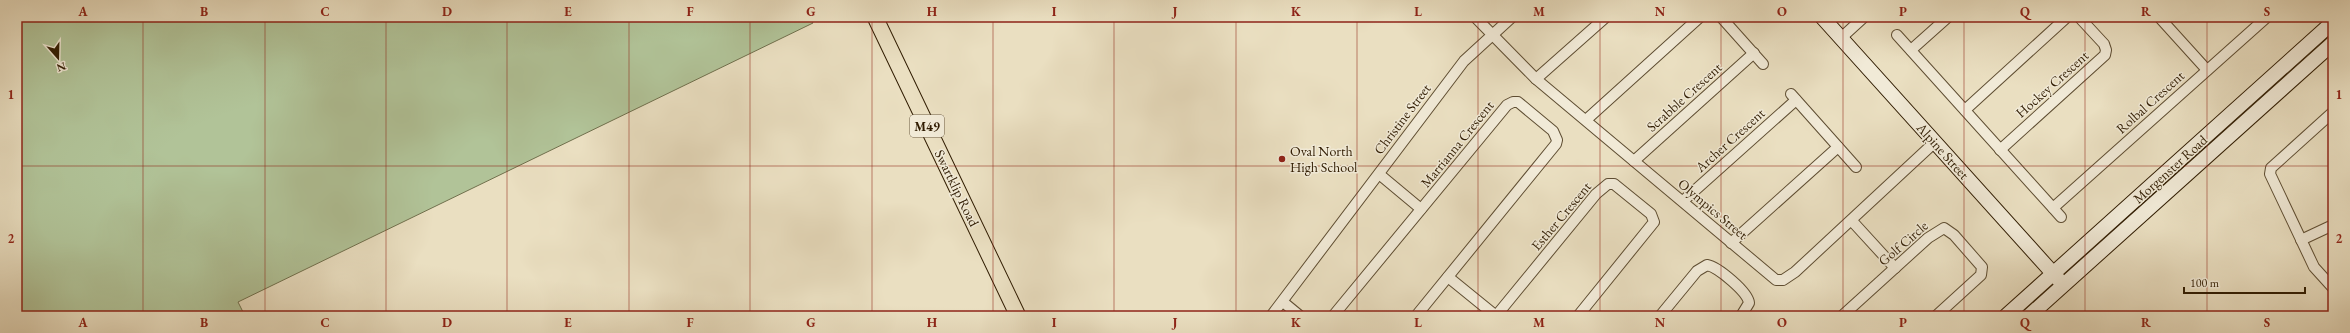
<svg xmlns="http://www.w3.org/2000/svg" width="2350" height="333" font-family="'EB Garamond',serif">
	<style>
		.green { fill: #b1c398; stroke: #70704d }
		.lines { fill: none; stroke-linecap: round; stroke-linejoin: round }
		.street-casing { stroke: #5e4d32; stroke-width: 12 }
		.secondary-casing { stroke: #301c02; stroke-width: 16 }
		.primary-casing { stroke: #301c02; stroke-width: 17 }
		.street { stroke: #f1ead7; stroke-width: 10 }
		.secondary { stroke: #f1ead7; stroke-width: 14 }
		.primary { stroke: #eadfc1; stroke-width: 15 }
		.grid { fill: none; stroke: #8f2418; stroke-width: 1; stroke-opacity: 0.55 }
		.poi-dot { fill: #8f2418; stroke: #f1ead7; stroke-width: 1.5 }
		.labels { text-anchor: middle; stroke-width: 3; stroke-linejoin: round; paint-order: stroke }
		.shield { fill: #f1ead7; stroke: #6a5a42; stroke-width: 1 }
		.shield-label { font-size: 13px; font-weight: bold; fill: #301c02 }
		.street-label { font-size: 14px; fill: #301c02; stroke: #f1ead7 }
		.poi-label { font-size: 14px; fill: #301c02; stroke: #f1ead7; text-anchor: start }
		.neatline { fill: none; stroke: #8f2418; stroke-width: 1.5 }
		.grid-label { font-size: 13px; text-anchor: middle; font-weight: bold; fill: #8f2418 }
	</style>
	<rect width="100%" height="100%" fill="#eadfc1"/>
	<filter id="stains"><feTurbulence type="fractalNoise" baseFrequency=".005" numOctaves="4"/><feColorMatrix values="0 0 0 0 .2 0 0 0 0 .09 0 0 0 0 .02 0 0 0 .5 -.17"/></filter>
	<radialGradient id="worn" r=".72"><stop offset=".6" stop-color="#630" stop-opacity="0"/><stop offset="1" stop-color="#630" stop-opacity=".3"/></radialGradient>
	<path class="green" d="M17 17H810L813 23 238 302 245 316H17Z"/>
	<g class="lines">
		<defs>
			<g id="street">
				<path d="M1475 17 1536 79 1776 280H1783L1795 272 1935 142"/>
				<path d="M1721 17 1763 64"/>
				<path d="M2159 17 2207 70"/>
				<path d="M1897 35 2053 208 2267 17"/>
				<path d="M1841 38 1864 17"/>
				<path d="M1911 50 1948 17"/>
				<path d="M1536 79 1606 17"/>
				<path d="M1791 94 1856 167"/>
				<path d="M1965 110 2067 17"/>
				<path d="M2333 112 2271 168 2270 174 2314 267 2333 288"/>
				<path d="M1586 120 1700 17"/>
				<path d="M2000 150 2105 55 2106 50 2104 44 2079 17"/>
				<path d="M1634 161 1754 53"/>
				<path d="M1379 174 1421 209"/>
				<path d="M1683 201 1796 100"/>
				<path d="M2053 208 2061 217"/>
				<path d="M1852 221 1895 268"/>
				<path d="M2301 240 2333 225"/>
				<path d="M1731 243 1838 147"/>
				<path d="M1448 277 1496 316"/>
				<path d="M1283 302 1300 316"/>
				<path d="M1271 316 1464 61 1512 17"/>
				<path d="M1333 316 1507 105 1513 102H1518L1553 131 1557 140 1556 144 1416 316"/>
				<path d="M1496 316 1596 194 1608 184H1614L1651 214 1654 222 1578 316"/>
				<path d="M1660 316 1697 271 1707 265C1718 267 1748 292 1749 303L1741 316"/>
				<path d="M1842 316 1928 238 1944 228 1954 235 1982 267 1981 275 1936 316"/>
			</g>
			<g id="secondary">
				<path d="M1822 17 2059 280"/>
				<path d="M2006 316 2333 22"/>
				<path d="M2029 316 2333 43"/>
			</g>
			<path id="primary" d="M875 17 1018 316"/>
		</defs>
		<use href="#street" class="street-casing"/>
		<use href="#secondary" class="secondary-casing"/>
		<use href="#primary" class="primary-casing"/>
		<use href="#street" class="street"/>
		<use href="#secondary" class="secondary"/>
		<use href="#primary" class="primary"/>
	</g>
	<path class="grid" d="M143 17V316M265 17V316M386 17V316M507 17V316M629 17V316M750 17V316M872 17V316M993 17V316M1114 17V316M1236 17V316M1357 17V316M1478 17V316M1600 17V316M1721 17V316M1843 17V316M1964 17V316M2085 17V316M2207 17V316M17 166H2333"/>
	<circle class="poi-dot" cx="1282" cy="159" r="4"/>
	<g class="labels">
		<rect class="shield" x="910" y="115" width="34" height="22" rx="3"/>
		<g class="shield-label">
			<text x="927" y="131">M49</text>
		</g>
		<g class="street-label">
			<text transform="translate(2052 84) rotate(-42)" y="5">Hockey Crescent</text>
			<text transform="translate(1684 97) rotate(-42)" y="5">Scrabble Crescent</text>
			<text transform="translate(2150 102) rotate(-42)" y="5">Rolbal Crescent</text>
			<text transform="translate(1402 119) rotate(-53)" y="5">Christine Street</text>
			<text transform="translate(1730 140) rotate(-42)" y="5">Archer Crescent</text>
			<text transform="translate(1457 144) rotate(-51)" y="5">Marrianna Crescent</text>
			<text transform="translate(1943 151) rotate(48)" y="5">Alpine Street</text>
			<text transform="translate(2170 169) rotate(-42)" y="5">Morgenster Road</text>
			<text transform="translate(957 188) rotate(64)" y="5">Swartklip Road</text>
			<text transform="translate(1713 209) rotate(40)" y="5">Olympics Street</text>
			<text transform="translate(1561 216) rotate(-50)" y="5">Esther Crescent</text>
			<text transform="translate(1903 243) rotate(-41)" y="5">Golf Circle</text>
		</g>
		<g class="poi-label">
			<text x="1290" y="156">Oval North<tspan x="1290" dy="16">High School</tspan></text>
		</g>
	</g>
	<rect width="2350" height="333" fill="none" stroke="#eadfc1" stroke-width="44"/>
	<g transform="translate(58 58) rotate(160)" stroke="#f1ead7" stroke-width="3" paint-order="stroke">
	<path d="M0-3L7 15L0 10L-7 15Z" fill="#301c02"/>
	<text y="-6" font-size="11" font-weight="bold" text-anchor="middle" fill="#301c02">N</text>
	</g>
	<path d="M2184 287v6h121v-6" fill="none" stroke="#301c02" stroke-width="2"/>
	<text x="2190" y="287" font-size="12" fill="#301c02" stroke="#f1ead7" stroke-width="3" paint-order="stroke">100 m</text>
	<rect x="22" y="22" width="2306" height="289" class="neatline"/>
	<g class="grid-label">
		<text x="83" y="16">A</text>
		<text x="204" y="16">B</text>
		<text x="325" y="16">C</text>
		<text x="447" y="16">D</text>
		<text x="568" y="16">E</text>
		<text x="690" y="16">F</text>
		<text x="811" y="16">G</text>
		<text x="932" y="16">H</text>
		<text x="1054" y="16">I</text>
		<text x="1175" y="16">J</text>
		<text x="1296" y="16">K</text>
		<text x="1418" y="16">L</text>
		<text x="1539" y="16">M</text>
		<text x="1660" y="16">N</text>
		<text x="1782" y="16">O</text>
		<text x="1903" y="16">P</text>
		<text x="2025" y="16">Q</text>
		<text x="2146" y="16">R</text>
		<text x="2267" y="16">S</text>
		<text x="11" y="99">1</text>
		<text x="2339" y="99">1</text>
		<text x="11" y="243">2</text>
		<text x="2339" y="243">2</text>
		<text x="83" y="327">A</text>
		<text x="204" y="327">B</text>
		<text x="325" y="327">C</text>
		<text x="447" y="327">D</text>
		<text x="568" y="327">E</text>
		<text x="690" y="327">F</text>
		<text x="811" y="327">G</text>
		<text x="932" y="327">H</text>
		<text x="1054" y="327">I</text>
		<text x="1175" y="327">J</text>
		<text x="1296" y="327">K</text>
		<text x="1418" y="327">L</text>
		<text x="1539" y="327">M</text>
		<text x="1660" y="327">N</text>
		<text x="1782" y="327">O</text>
		<text x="1903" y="327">P</text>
		<text x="2025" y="327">Q</text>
		<text x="2146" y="327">R</text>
		<text x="2267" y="327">S</text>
	</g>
	<rect width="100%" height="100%" filter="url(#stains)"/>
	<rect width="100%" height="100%" fill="url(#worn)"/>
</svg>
